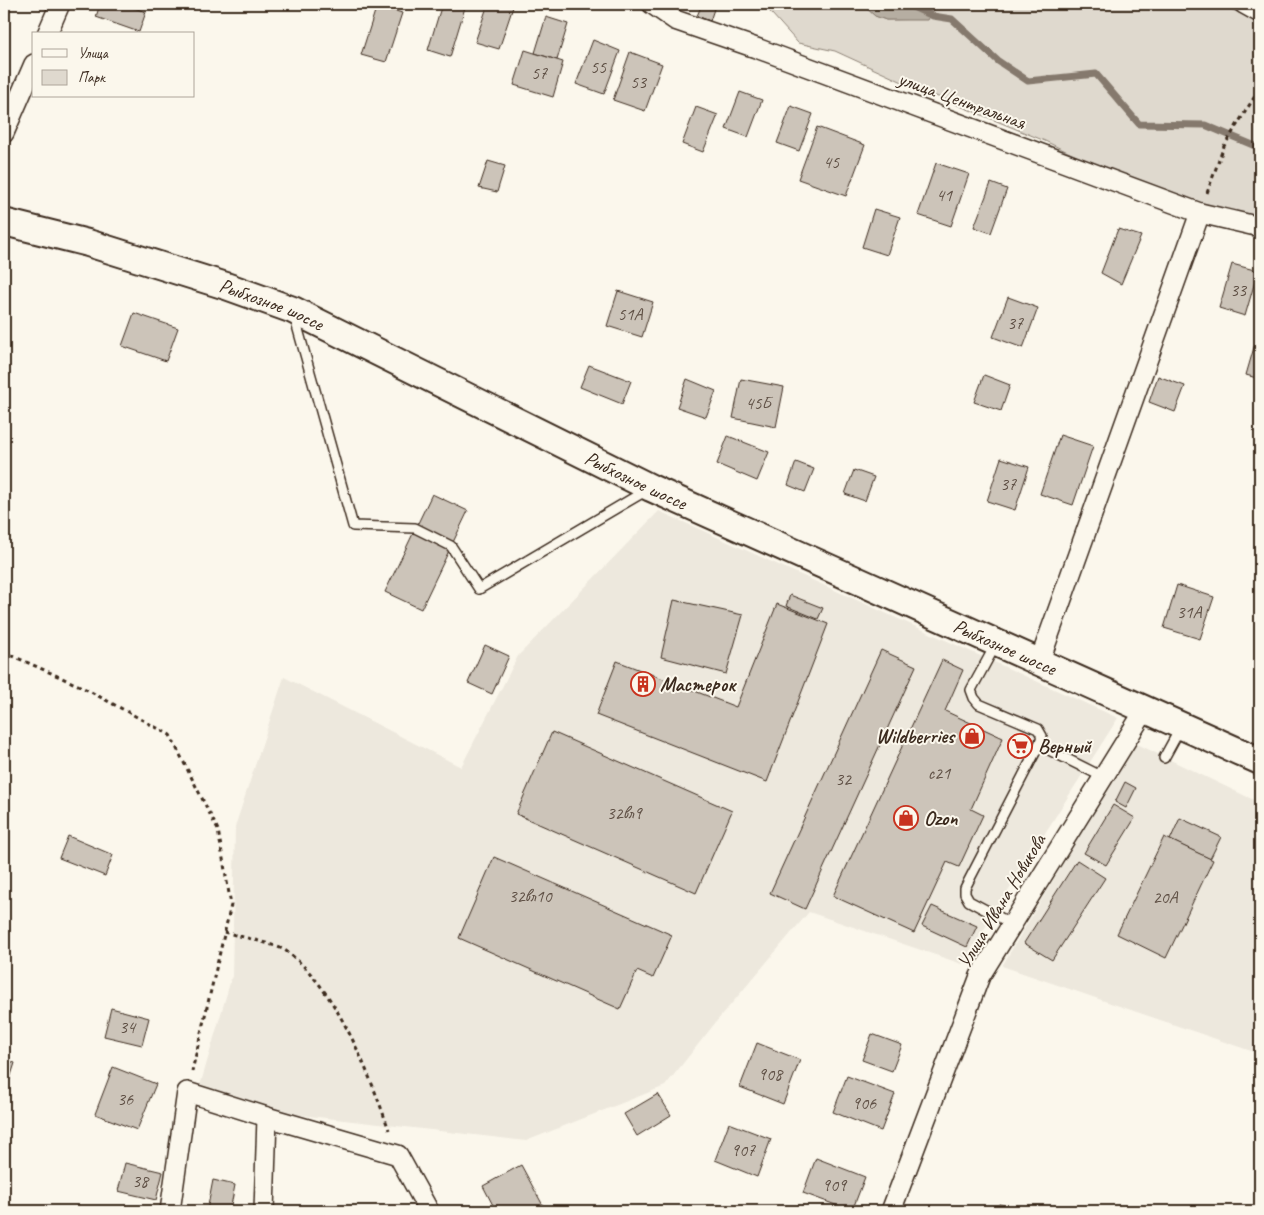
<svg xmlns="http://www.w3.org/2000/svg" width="1264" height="1215" font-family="Caveat,sans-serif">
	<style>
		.built { fill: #ede8dd }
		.green { fill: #dfd9ce; stroke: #8d8276 }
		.water { fill: #b6aea2; stroke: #85796d }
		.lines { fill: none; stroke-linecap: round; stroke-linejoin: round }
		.stream { stroke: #85796d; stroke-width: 7 }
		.building { fill: #ccc4b9; stroke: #3b2a1e }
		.service-casing { stroke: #3b2a1e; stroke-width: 12 }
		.minor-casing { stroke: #3b2a1e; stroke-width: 22 }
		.secondary-casing { stroke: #3b2a1e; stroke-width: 30 }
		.path { stroke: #3b2a1e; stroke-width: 3; stroke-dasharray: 4 4; stroke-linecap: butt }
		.service { stroke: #fbf7ec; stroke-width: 9 }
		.minor { stroke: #fbf7ec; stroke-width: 19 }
		.secondary { stroke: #fbf7ec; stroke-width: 26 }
		.labels { text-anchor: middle; stroke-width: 4; stroke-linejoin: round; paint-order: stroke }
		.number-label { font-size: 18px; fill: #5f5045 }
		.street-label { font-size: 20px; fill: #3b2a1e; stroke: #fbf7ec }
		.poi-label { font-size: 20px; font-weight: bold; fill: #3b2a1e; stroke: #fbf7ec; text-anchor: start }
	</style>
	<rect width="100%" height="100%" fill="#fbf7ec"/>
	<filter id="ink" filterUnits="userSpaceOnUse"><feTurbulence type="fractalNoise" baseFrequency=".02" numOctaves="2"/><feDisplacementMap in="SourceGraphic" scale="10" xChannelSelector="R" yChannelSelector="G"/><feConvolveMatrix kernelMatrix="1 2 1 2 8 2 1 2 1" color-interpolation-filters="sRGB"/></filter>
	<g filter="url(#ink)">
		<g class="built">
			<path d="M659 511 1118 718 962 964 809 912 716 1022 665 1086 526 1141 195 1103 232 976 235 827 284 677 461 767 518 656Z"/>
			<path d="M1135 743 1260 803V1054L1002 966Z"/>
		</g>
		<path class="green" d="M763 4H862L875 16 886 20 927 19 937 4H1220L1260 23V219L1189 203 1151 184 1105 170 1045 141 909 85 835 51 798 43Z"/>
		<path class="water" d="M862 4H937L927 20H886L875 16Z"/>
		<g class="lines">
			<path class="stream" d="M906 4 933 16 952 19 998 61 1028 81 1096 74 1139 124 1205 125 1260 148"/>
		</g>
		<g class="building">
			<path d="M100 4H122L146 12 139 32 96 17Z"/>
			<path d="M442 4H466L450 57 428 50Z"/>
			<path d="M488 4H514L499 49 475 42Z"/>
			<path d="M702 4 715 6 710 21 697 16Z"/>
			<path d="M377 5 402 13 386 62 361 55Z"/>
			<path d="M546 17 568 24 557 60 535 53Z"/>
			<path d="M593 40 620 51 604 94 576 84Z"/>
			<path d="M525 50 563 62 553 97 514 85Z"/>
			<path d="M630 52 662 64 645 111 613 100Z"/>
			<path d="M740 92 762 100 748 137 726 129Z"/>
			<path d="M791 106 813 114 799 151 777 143Z"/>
			<path d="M696 107 718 115 703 152 682 144Z"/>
			<path d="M817 127 865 145 846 196 798 179Z"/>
			<path d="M488 161 505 166 497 192 479 188Z"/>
			<path d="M936 163 969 174 951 226 918 215Z"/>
			<path d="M991 183 1007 189 991 233 974 227Z"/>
			<path d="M874 209 900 217 887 255 862 247Z"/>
			<path d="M1118 229 1141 236 1121 284 1101 273Z"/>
			<path d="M1232 264 1258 271 1245 316 1219 308Z"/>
			<path d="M618 291 653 302 642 337 607 326Z"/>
			<path d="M1008 297 1038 308 1023 348 993 337Z"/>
			<path d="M134 313 178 328 166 361 122 346Z"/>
			<path d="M1259 330H1260V379L1246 375Z"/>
			<path d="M589 365 631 381 622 404 580 387Z"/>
			<path d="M984 375 1010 385 1001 411 974 402Z"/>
			<path d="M1158 376 1185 386 1175 412 1149 402Z"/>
			<path d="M687 379 716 391 706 417 677 407Z"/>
			<path d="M741 379 784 387 776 427 733 418Z"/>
			<path d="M1060 435 1093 446 1073 505 1040 494Z"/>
			<path d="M728 436 769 452 757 481 717 464Z"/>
			<path d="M1001 458 1029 467 1015 510 987 501Z"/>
			<path d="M796 462 814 469 805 492 788 485Z"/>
			<path d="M854 470 874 477 865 501 845 494Z"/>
			<path d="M432 494 468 511 421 609 385 592Z"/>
			<path d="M1177 585 1214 597 1200 639 1164 628Z"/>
			<path d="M790 595 823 608 818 619 786 606Z"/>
			<path d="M674 600 743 615 726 674 661 657Z"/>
			<path d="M777 604 828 624 767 782 596 715 617 661 736 707Z"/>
			<path d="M485 645 509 656 492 694 468 683Z"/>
			<path d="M881 650 916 666 805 909 770 893Z"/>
			<path d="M942 660 963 670 945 711 1003 738 971 809 983 815 959 867 947 862 914 933 833 896Z"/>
			<path d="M552 732 732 811 696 893 516 814Z"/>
			<path d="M1125 782 1136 788 1126 808 1115 802Z"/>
			<path d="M1113 805 1135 818 1106 865 1084 853Z"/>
			<path d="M1180 818 1221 837 1210 859 1170 840Z"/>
			<path d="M68 836 113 855 105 876 59 858Z"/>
			<path d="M1164 837 1213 860 1166 958 1117 934Z"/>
			<path d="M494 857 672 935 653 978 637 971 620 1009 459 938Z"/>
			<path d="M1077 860 1105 878 1052 960 1024 943Z"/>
			<path d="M932 906 977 926 967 947 922 926Z"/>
			<path d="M111 1008 149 1018 142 1045 104 1036Z"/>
			<path d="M872 1034 902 1045 892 1071 862 1060Z"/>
			<path d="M757 1043 800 1060 783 1104 740 1087Z"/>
			<path d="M4 1059 15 1063 7 1088 4 1086Z"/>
			<path d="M113 1067 156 1084 137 1130 95 1114Z"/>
			<path d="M847 1076 895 1094 881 1131 833 1112Z"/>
			<path d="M658 1094 671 1115 637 1136 624 1114Z"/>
			<path d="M729 1123 771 1139 757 1177 715 1160Z"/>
			<path d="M816 1158 865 1177 852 1211 803 1193Z"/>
			<path d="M125 1163 163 1172 156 1200 118 1191Z"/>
			<path d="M521 1165 546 1211H496L483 1186Z"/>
			<path d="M213 1180 235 1185 230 1211H207Z"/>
			<path d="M999 1204 1021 1211H996Z"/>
		</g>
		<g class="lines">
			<defs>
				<g id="service">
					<path d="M294 315 353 526 415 528 451 546 479 589 647 490"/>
					<path d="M996 644 971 690 974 698 979 704 1038 729 1042 736 1039 745"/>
					<path d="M1164 758 1181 727"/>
					<path d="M1012 924 969 901 965 894V888L1039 745 1103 777"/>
				</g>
				<g id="minor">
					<path d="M652 4 675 20 759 49 1200 213 1260 227"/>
					<path d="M1244 4 1260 13"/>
					<path d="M47 34 60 4"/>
					<path d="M4 133 34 64"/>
					<path d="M1039 663 1200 213"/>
					<path d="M170 1211 187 1092 267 1117"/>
					<path d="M264 1211 267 1117 398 1155 429 1211"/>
					<path d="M891 1211 980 976 1145 710"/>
				</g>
				<g id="secondary">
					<path id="s1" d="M4 222 88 243 226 286 293 310 651 488 1260 761"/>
				</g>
			</defs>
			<use href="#service" class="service-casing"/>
			<use href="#minor" class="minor-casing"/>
			<use href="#secondary" class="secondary-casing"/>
			<g class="path">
				<path d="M1207 193 1224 146 1260 88"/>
				<path d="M4 652 80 686 170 735 218 830 231 905 192 1071"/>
				<path d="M224 932C238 936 276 944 286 951 337 988 369 1073 389 1130"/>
			</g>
			<use href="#service" class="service"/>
			<use href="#minor" class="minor"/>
			<use href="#secondary" class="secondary"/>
		</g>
	</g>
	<defs>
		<symbol id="building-ring" viewBox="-11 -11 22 22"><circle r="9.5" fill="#fbf7ec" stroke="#c8321e" stroke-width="1.5"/><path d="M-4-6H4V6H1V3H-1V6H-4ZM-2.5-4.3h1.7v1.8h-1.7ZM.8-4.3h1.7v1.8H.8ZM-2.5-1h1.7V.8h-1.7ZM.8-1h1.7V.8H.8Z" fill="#c8321e"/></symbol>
		<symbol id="shop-ring" viewBox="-11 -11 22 22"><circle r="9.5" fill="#fbf7ec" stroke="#c8321e" stroke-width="1.5"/><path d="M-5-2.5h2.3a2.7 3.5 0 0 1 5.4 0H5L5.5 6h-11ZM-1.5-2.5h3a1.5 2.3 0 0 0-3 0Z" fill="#c8321e"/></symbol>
		<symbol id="supermarket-ring" viewBox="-11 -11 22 22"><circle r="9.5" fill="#fbf7ec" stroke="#c8321e" stroke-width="1.5"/><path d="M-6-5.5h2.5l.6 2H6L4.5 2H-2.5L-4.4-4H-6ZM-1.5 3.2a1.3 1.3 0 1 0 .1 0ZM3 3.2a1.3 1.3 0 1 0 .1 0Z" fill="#c8321e"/></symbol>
	</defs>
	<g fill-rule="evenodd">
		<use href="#building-ring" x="629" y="670" width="28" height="28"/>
		<use href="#shop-ring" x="958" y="722" width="28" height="28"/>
		<use href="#supermarket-ring" x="1006" y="732" width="28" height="28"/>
		<use href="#shop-ring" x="892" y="804" width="28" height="28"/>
	</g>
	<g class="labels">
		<g class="number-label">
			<text x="598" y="73">55</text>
			<text x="539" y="79">57</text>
			<text x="638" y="88">53</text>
			<text x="831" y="168">45</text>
			<text x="944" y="201">41</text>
			<text x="1238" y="296">33</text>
			<text x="630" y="320">51А</text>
			<text x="1015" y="329">37</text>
			<text x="758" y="409">45Б</text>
			<text x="1008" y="490">37</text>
			<text x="1189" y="618">31А</text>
			<text x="939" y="779">с21</text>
			<text x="843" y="785">32</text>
			<text x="624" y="819">32вл9</text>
			<text x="530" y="902">32вл10</text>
			<text x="1165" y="903">20А</text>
			<text x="127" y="1033">34</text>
			<text x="770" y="1080">908</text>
			<text x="125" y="1105">36</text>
			<text x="864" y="1109">906</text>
			<text x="743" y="1156">907</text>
			<text x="140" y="1187">38</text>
			<text x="834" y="1191">909</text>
		</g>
		<g class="street-label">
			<text transform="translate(962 100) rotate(20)" y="7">улица Центральная</text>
			<text dy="7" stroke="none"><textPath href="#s1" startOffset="280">Рыбхозное шоссе</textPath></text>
			<text dy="7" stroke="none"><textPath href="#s1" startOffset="685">Рыбхозное шоссе</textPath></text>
			<text dy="7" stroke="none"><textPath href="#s1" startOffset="1090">Рыбхозное шоссе</textPath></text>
			<text transform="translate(1001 901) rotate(-59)" y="7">Улица Ивана Новикова</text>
		</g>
		<g class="poi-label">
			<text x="660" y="691">Мастерок</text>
			<text x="954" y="743" text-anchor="end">Wildberries</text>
			<text x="1038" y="753">Верный</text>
			<text x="924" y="825">Ozon</text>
		</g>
	</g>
	<rect width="1264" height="1215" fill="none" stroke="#fbf7ec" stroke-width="20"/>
	<rect x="10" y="10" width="1244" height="1195" fill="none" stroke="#3b2a1e" stroke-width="2" filter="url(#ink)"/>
	<rect x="32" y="32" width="162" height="65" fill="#fbf7ec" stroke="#aea59a"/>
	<rect x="42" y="49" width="25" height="8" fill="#fbf7ec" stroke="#aea59a"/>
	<text x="78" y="58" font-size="15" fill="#3b2a1e">Улица</text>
	<rect x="42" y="70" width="25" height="15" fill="#dfd9ce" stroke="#aea59a"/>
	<text x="78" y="82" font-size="15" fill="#3b2a1e">Парк</text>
</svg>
